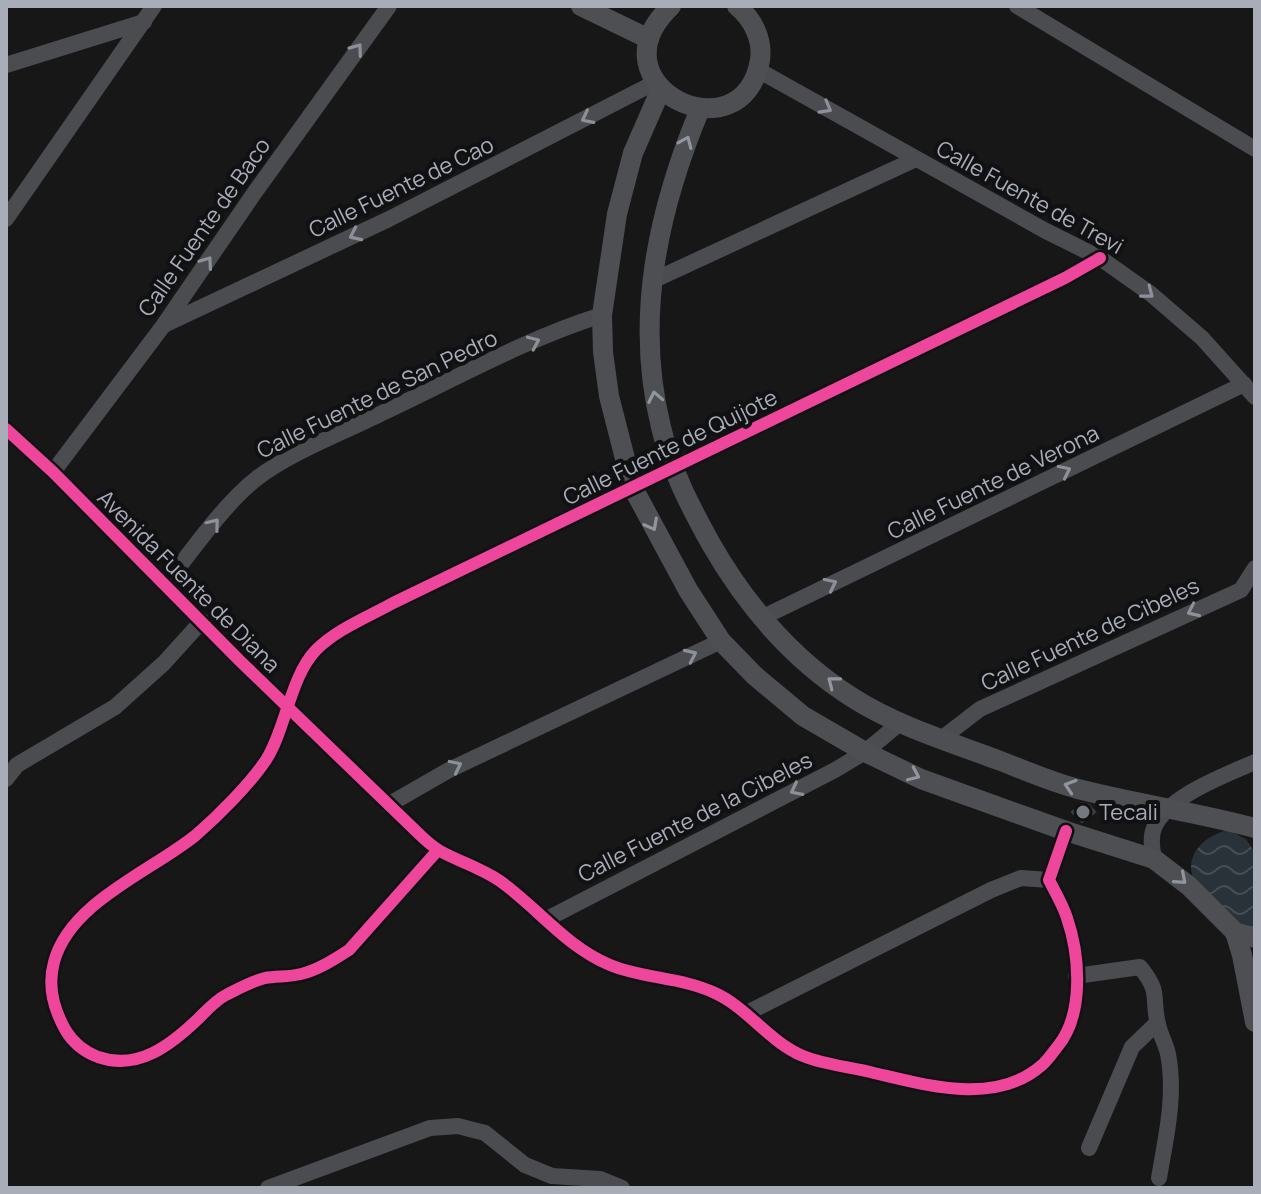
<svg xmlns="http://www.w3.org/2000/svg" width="1261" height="1194" font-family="Manrope,sans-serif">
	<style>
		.water { fill: url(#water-waves) }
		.building { fill: url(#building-back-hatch); stroke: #3f4043; stroke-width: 2 }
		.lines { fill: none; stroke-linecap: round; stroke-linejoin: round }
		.minor { stroke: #4b4c50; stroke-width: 16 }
		.major { stroke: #4d4f52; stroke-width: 20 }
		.cycleway-casing { stroke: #111113; stroke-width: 17 }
		.cycleway { stroke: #ed469a; stroke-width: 12 }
		.oneway { stroke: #8c9099 }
		.oneway2 { stroke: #91969e }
		.poi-dot { fill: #757880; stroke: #111113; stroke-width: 3 }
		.labels { text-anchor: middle; stroke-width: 8; stroke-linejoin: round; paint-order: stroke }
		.street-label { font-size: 22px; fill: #a8adb8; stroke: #111113 }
		.poi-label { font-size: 22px; fill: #a8adb8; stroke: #111113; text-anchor: start }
	</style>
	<defs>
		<pattern id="water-waves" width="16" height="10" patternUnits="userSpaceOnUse" patternTransform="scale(2)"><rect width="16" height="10" fill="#2a3239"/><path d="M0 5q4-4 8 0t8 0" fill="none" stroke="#464d54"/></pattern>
		<pattern id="building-back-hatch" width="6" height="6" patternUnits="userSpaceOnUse" patternTransform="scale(2)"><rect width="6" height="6" fill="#353536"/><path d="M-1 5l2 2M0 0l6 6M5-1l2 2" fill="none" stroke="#4f5051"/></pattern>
	</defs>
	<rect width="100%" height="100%" fill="#171717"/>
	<path class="water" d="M1228 830 1246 839 1255 853V934L1233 931C1222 916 1201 895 1194 880 1183 854 1206 835 1228 830Z"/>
	<path class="building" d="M1082 803 1089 805 1095 812 1082 822 1072 812Z"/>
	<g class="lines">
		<g class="minor">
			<path d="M1017 6 1255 149"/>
			<path d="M6 65 144 22"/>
			<path d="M758 70 1044 230 1100 258 1151 294 1202 338 1255 397"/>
			<path d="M6 219 154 6"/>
			<path d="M652 281 916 159"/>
			<path d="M166 324 389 219 656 82"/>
			<path d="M6 429 53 472 240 661 417 832C424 839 432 846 440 851 460 862 481 868 500 881 538 908 565 946 610 965 644 979 681 977 715 993 748 1008 769 1042 803 1056 825 1065 851 1067 874 1073 926 1085 996 1106 1042 1065 1048 1060 1053 1052 1058 1046 1084 1014 1080 956 1067 918 1063 905 1055 892 1049 880L1066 831"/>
			<path d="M53 472 163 326 255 192 389 6"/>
			<path d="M165 585C191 552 224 504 256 479 289 453 342 433 380 414 453 380 525 339 602 315"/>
			<path d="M761 618 1244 384"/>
			<path d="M941 739 980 709 1241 590 1255 568"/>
			<path d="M6 779 17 765 115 707 164 663 202 621"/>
			<path d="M388 805 449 770 721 641"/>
			<path d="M438 850 349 950C335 959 318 970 301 974 289 977 277 976 265 978 252 981 238 989 226 995 216 1000 207 1010 199 1018 171 1045 138 1071 98 1057 85 1052 74 1044 66 1031 54 1010 47 987 54 962 70 902 152 871 196 835 218 816 250 784 266 760 286 729 290 677 316 650 337 629 368 617 393 603L1065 278 1100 258"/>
			<path d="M1154 859C1152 849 1150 838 1154 828 1167 796 1226 775 1255 762"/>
			<path d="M545 920 835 770 865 752 901 722"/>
			<path d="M1076 976 1140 967C1162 994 1151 997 1158 1024 1160 1035 1166 1044 1168 1054 1176 1096 1166 1136 1159 1178"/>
			<path d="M747 1013 991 890 1021 878 1049 880"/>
			<path d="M1089 1148 1132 1047 1157 1023"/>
			<path d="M268 1188 430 1128 458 1126 485 1133 525 1165 552 1176 600 1179 622 1188"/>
		</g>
		<g class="major">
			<path d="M581 6 649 39"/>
			<path d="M671 6C588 86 743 160 760 60 763 40 753 19 737 6"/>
			<path d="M661 89 633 153 617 214 602 315 603 352 609 396 632 486 688 590 721 641 754 675 803 716 865 752 921 779 1066 831 1154 859 1189 886 1235 932 1255 938"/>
			<path d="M700 109C658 210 634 318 661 427 670 468 691 508 711 544 746 605 793 660 853 698 897 726 950 742 998 760 1024 770 1051 782 1078 789 1136 804 1196 812 1255 828"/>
			<path d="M1235 932 1242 955 1255 1022"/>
		</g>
		<defs>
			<g id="cycleway">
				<path d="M6 429 53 472 240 661 417 832C424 839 432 846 440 851 460 862 481 868 500 881 538 908 565 946 610 965 644 979 681 977 715 993 748 1008 769 1042 803 1056 825 1065 851 1067 874 1073 926 1085 996 1106 1042 1065 1048 1060 1053 1052 1058 1046 1084 1014 1080 956 1067 918 1063 905 1055 892 1049 880L1066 831"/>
				<path d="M438 850 349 950C335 959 318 970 301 974 289 977 277 976 265 978 252 981 238 989 226 995 216 1000 207 1010 199 1018 171 1045 138 1071 98 1057 85 1052 74 1044 66 1031 54 1010 47 987 54 962 70 902 152 871 196 835 218 816 250 784 266 760 286 729 290 677 316 650 337 629 368 617 393 603L1065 278 1100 258"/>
			</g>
		</defs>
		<use href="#cycleway" class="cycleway-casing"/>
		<use href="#cycleway" class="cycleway"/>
	</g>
	<defs><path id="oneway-chevron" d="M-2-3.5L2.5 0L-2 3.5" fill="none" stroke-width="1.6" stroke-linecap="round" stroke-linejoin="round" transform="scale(2)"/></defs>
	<g class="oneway">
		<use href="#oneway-chevron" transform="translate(357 49) rotate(-54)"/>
		<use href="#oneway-chevron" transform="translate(826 108) rotate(29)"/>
		<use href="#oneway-chevron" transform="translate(587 118) rotate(153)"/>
		<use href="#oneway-chevron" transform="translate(355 235) rotate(155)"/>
		<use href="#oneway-chevron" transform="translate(207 262) rotate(-55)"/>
		<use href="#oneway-chevron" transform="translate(1148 293) rotate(38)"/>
		<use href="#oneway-chevron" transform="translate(534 342) rotate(-24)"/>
		<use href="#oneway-chevron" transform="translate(1065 471) rotate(-26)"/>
		<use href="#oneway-chevron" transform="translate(214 524) rotate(-51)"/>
		<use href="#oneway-chevron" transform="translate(831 584) rotate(-26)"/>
		<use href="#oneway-chevron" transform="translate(1193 611) rotate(155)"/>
		<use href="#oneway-chevron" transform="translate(691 655) rotate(-25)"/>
		<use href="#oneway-chevron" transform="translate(456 766) rotate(-26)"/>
		<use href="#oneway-chevron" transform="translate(796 790) rotate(153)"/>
	</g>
	<g class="oneway2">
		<use href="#oneway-chevron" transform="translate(686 142) rotate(-67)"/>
		<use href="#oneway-chevron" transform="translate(655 397) rotate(-101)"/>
		<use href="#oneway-chevron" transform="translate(652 525) rotate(62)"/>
		<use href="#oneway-chevron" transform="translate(833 682) rotate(-142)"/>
		<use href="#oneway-chevron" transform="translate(914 775) rotate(24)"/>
		<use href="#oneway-chevron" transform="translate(1070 786) rotate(-162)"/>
		<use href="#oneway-chevron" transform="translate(1181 879) rotate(41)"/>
	</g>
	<circle class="poi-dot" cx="1083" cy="812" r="8"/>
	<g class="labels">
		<g class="street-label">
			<text transform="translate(401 187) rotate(-26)" y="8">Calle Fuente de Cao</text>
			<text transform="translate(1030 197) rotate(29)" y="8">Calle Fuente de Trevi</text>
			<text transform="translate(204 227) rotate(-55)" y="8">Calle Fuente de Baco</text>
			<text transform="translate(377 394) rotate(-26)" y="8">Calle Fuente de San Pedro</text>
			<text transform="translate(670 447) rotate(-26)" y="8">Calle Fuente de Quijote</text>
			<text transform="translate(993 482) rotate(-26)" y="8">Calle Fuente de Verona</text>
			<text transform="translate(189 581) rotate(45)" y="8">Avenida Fuente de Diana</text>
			<text transform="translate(1090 634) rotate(-25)" y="8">Calle Fuente de Cibeles</text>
			<text transform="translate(695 817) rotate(-27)" y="8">Calle Fuente de la Cibeles</text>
		</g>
		<g class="poi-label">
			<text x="1099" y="820">Tecali</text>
		</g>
	</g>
	<rect width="1261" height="1194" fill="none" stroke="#a8adb8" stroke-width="16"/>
</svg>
